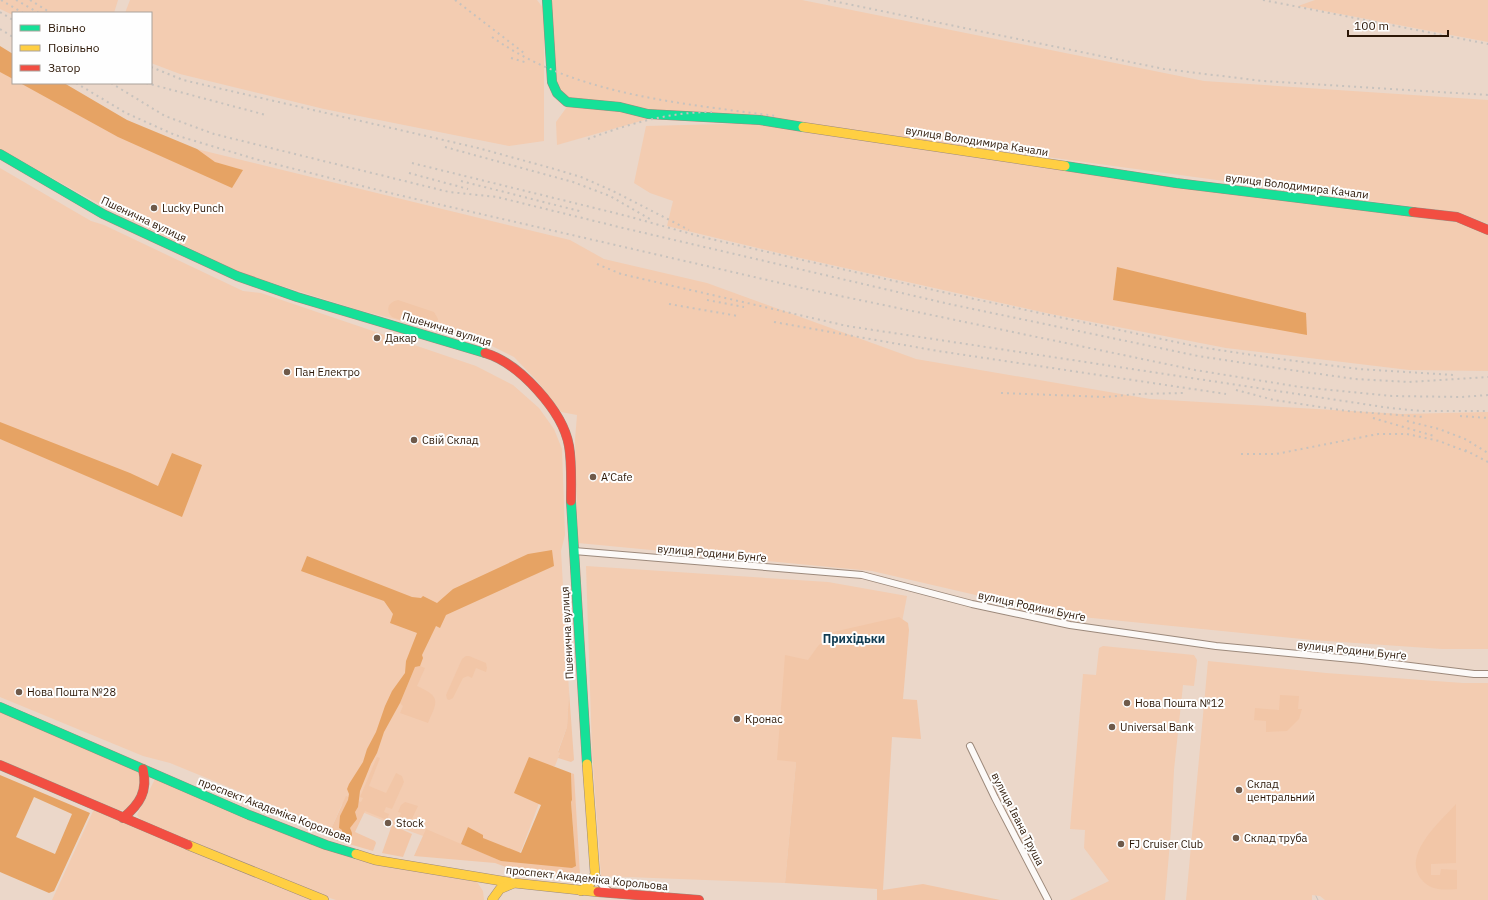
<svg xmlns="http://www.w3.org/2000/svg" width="1488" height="900" font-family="'IBM Plex Sans',sans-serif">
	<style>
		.built { fill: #f3ccb1 }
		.green { fill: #f2c6a7 }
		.forest { fill: #e6a364; fill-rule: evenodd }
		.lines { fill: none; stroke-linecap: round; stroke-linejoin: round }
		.street-casing { stroke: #9c897b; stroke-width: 8 }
		.fast-casing { stroke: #9c897b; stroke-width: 10 }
		.slow-casing { stroke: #9c897b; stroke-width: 10 }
		.jam-casing { stroke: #9c897b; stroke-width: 10 }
		.street { stroke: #fcf9f7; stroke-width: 6 }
		.fast { stroke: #16e098; stroke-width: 9 }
		.slow { stroke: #ffcf43; stroke-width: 9 }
		.jam { stroke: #f24e42; stroke-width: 9 }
		.tram { stroke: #c7c2bd; stroke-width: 1 }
		.rail { stroke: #c7c2bd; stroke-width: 2; stroke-dasharray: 2 4; stroke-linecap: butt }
		.poi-dot { fill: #6f5a4a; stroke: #fefefe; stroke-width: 1.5 }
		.labels { text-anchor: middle; stroke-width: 4; stroke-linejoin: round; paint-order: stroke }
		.street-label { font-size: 11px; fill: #2c1706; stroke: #fefefe }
		.poi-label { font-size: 11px; fill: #2c1706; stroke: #fefefe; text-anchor: start }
		.neighbourhood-label { font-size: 12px; font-weight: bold; fill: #123c52; stroke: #fefefe }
	</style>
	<rect width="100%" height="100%" fill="#ebd7c9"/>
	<g class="built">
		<path d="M0 0H118L114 13H13V15L0 9Z"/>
		<path d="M130 0H537L544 9V141L509 146 324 109 180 74 151 63V13H125Z"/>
		<path d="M550 0H802L1204 81 1488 100V224L1460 213 761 118 676 111 557 145 556 122 569 104 555 83Z"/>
		<path d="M1315 0H1488V42L1298 6Z"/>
		<path d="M0 55 13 63V83H49L180 145 570 240 604 259 707 283 916 359 1150 399 1401 414 1488 412V649H1442L1312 640 1082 617 980 596 872 571 578 543 575 440 577 415 561 412 538 382 514 357 492 346 468 338 359 310 244 274 110 210 0 149Z"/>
		<path d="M760 123 1175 187 1456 222 1488 234V371L1409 370 1226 348 1051 314 787 255 667 226 673 201 650 193 634 183 646 126Z"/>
		<path d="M0 168 91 221 104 225 243 291 261 293 476 366 513 385 539 408 554 429 562 449 565 535 561 551 569 691 567 727 558 751 560 753 555 766H553L521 851 499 863 412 832 342 804 331 829 170 763 143 756 0 697Z"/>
		<path d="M586 566 828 582 907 596 892 674 805 663 785 883 601 876 592 750Z"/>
		<path d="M1103 646 1194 655 1197 660 1194 686 1183 685 1174 770 1171 830 1165 900H1070L1109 881 1084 848 1085 830 1070 829 1083 674 1096 675 1099 648Z"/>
		<path d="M1208 661 1326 673 1463 683H1488V900H1325L1320 896 1312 895V900H1186Z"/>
		<path d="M0 711 139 771 143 782 133 805 126 810H118L0 760Z"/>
		<path d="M156 777 396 867 477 882 483 891 484 900H336L330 898 142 821 137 815Z"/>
		<path d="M94 809 313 900H52Z"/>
	</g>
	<g class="green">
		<path d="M398 300 434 312 438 319 436 325 428 329 392 317C385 310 388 302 398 300Z"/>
		<path d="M899 617 908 623 909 630 903 699 917 700 921 739 892 737 883 890 923 884 1000 900H877V889L785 883 796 762 777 760 785 655 808 660 818 646 833 632Z"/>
		<path d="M466 656H469L486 663 487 668 486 672 476 668 472 678 468 676 463 678 453 698 449 700 447 699 446 695 462 659Z"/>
		<path d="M420 666 425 668 417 686C442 697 437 702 428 723L400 713 403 706 400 703 415 667Z"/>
		<path d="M569 691 574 760 571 762 558 758 560 753 558 752 567 727Z"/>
		<path d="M1280 695 1299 696 1298 709H1302L1299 719 1287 731 1266 732V721L1254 720 1255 708 1279 710Z"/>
		<path d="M377 757 380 758 369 786 386 793 396 773 402 776 404 782 392 809 386 807 384 812 389 814 387 820 365 811 355 832 375 841 376 843 373 851 332 839 336 832 331 829 346 796 361 802 363 798 360 797Z"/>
		<path d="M571 773 574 774 580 875 578 877 573 879 555 876H531L495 863 414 856 426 829 501 861 576 865 571 802 572 800Z"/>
		<path d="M405 802 418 806 410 823 399 818 401 813 398 812 401 805Z"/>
		<path d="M1456 804V863L1431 864V875H1440L1441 869 1457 870V889C1444 890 1431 891 1422 880 1401 855 1440 822 1456 804Z"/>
		<path d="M392 825 412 834 403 857 382 853Z"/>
	</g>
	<g class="forest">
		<path d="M0 46 13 54V79L0 72Z"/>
		<path d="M20 83H64L127 120 197 149 215 162 243 170 232 188 118 137Z"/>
		<path d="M1117 267 1306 313 1307 335 1113 300Z"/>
		<path d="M0 422 130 473 158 486 172 453 202 465 182 517 0 439Z"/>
		<path d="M552 550 554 566 446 615 440 628 436 626 422 655 423 658 420 666 415 667 400 703 384 732 377 753 371 764 360 791 358 807 355 812 357 819 350 828 352 833V837L343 839 342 836V830L339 828 340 816 348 800 349 794 347 789 349 784 363 762 367 749 376 732 385 706 392 691 405 673 406 661 417 633 390 623 393 614 384 601 301 571 307 556 412 597 421 598 423 596 437 603 453 589 528 554Z"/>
		<path d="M529 757 571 773 572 800 571 802 576 866 572 868 501 861 461 844 468 827 483 835V838L521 853 541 805 514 793Z"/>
		<path d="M0 775 90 813 54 891 49 893 0 872ZM34 797 72 814 55 854 16 837Z"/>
	</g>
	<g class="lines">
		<defs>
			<g id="street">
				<path d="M574 551 862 575 972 604 1070 625 1216 646 1362 660 1474 674H1488"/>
				<path d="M970 746 995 798 1048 900"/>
				<path d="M595 874 602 885 611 893"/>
			</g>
			<g id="fast">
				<path d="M547 0 552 82 557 93 567 102 620 107 648 114 760 120 803 127"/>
				<path d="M0 154 103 214 237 276 297 297 485 353"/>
				<path d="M1065 166 1176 183 1413 212"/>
				<path d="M571 501 587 764"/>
				<path d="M0 707 249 815 326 845 356 854"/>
			</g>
			<g id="slow">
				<path d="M803 127 1065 166"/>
				<path d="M188 845 324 900"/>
				<path d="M356 854 375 860 514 883 598 892"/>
				<path d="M581 891 590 884 595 874 587 764"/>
				<path d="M492 900 500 889 512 884"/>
			</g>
			<g id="jam">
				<path d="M1413 212 1457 217 1488 230"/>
				<path d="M485 353C519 363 563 411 569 446 572 463 571 484 571 501"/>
				<path d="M0 765 188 845"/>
				<path d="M123 818C140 804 148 791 143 769"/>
				<path d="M598 892 699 900"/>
			</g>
		</defs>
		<use href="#street" class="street-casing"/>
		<use href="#fast" class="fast-casing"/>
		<use href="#slow" class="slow-casing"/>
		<use href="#jam" class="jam-casing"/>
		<use href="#street" class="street"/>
		<use href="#fast" class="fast"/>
		<use href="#slow" class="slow"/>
		<use href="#jam" class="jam"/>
		<path class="tram" d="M1316 896 1318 900"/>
		<g class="rail">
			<path d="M1 0 23 13"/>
			<path d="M16 0 39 13"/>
			<path d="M30 0 51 13"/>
			<path d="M455 0 524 53"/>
			<path d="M828 0 1164 69 1263 81 1488 95"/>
			<path d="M1263 0 1488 44"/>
			<path d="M0 12 13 20"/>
			<path d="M0 29 13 37"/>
			<path d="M492 37C574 95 679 103 776 116"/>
			<path d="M511 58 528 63"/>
			<path d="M151 67 183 80 478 148 551 168 581 177 613 191 689 230"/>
			<path d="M76 83 126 113 175 135 255 159 394 194 802 288 1195 370 1300 387 1392 396 1461 397 1488 395"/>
			<path d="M111 83 165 116 214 134 449 192 497 197 623 228 949 304 1198 356 1277 368 1355 379 1409 382 1488 377"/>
			<path d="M146 83 266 115"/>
			<path d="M588 139C628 124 669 112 712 112"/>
			<path d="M445 147 573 182 610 196 650 219"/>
			<path d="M412 163 627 216 702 237 951 294 1199 347 1279 359 1359 369 1453 375"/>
			<path d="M409 173 468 189"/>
			<path d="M461 181 583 212"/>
			<path d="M597 264 621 274 847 326 1390 408 1421 411H1488"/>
			<path d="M707 300 744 307"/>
			<path d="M669 304 738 316"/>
			<path d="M774 322 938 351 1226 394"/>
			<path d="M1236 390 1274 400 1347 411 1424 417"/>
			<path d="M1001 393 1106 397 1137 394 1185 393"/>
			<path d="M1460 416 1488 418"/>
			<path d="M1373 418 1434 436"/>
			<path d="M1407 421 1439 429 1465 439 1488 453"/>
			<path d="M1465 450 1488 462"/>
			<path d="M1241 454H1276L1378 434H1407L1439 441 1470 453"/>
		</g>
	</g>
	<g class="poi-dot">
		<circle cx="154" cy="208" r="4"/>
		<circle cx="377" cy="338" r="4"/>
		<circle cx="287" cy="372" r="4"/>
		<circle cx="414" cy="440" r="4"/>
		<circle cx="593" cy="477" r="4"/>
		<circle cx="19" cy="692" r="4"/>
		<circle cx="1127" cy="703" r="4"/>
		<circle cx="737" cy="719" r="4"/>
		<circle cx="1112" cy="727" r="4"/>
		<circle cx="1239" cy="790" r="4"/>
		<circle cx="388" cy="823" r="4"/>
		<circle cx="1236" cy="838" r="4"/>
		<circle cx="1121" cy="844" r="4"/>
	</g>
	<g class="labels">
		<g class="street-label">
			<text transform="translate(977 141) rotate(9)" y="4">вулиця Володимира Качали</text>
			<text transform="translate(1297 186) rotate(7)" y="4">вулиця Володимира Качали</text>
			<text transform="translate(144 219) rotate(25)" y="4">Пшенична вулиця</text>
			<text transform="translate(447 329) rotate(17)" y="4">Пшенична вулиця</text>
			<text transform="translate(712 553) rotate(5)" y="4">вулиця Родини Бунґе</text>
			<text transform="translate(1032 606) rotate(12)" y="4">вулиця Родини Бунґе</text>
			<text transform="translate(567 633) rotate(-93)" y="4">Пшенична вулиця</text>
			<text transform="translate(1352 650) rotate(6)" y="4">вулиця Родини Бунґе</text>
			<text transform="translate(275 810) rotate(21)" y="4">проспект Академіка Корольова</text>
			<text transform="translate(1018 819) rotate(63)" y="4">вулиця Івана Труша</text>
			<text transform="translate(587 878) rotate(6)" y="4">проспект Академіка Корольова</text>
		</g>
		<g class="poi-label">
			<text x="162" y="212">Lucky Punch</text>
			<text x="385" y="342">Дакар</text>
			<text x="295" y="376">Пан Електро</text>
			<text x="422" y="444">Свій Склад</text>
			<text x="601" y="481">A’Cafe</text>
			<text x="27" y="696">Нова Пошта №28</text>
			<text x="1135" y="707">Нова Пошта №12</text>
			<text x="745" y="723">Кронас</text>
			<text x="1120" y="731">Universal Bank</text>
			<text x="1247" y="788">Склад<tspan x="1247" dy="13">центральний</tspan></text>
			<text x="396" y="827">Stock</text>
			<text x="1244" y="842">Склад труба</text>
			<text x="1129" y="848">FJ Cruiser Club</text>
		</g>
		<g class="neighbourhood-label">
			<text x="854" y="643">Прихідьки</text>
		</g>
	</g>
	<rect x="12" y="12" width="140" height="72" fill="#fefefe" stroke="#aaa29b"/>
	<rect x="20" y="25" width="20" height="6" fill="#16e098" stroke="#aaa29b"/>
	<text x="48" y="32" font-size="12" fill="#2c1706">Вільно</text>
	<rect x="20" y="45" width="20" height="6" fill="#ffcf43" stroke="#aaa29b"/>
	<text x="48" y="52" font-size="12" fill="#2c1706">Повільно</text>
	<rect x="20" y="65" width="20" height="6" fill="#f24e42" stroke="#aaa29b"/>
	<text x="48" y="72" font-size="12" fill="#2c1706">Затор</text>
	<path d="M1348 30v6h100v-6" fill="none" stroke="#2c1706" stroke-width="2"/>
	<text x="1354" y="30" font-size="12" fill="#2c1706" stroke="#fefefe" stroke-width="3" paint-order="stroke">100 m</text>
</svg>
